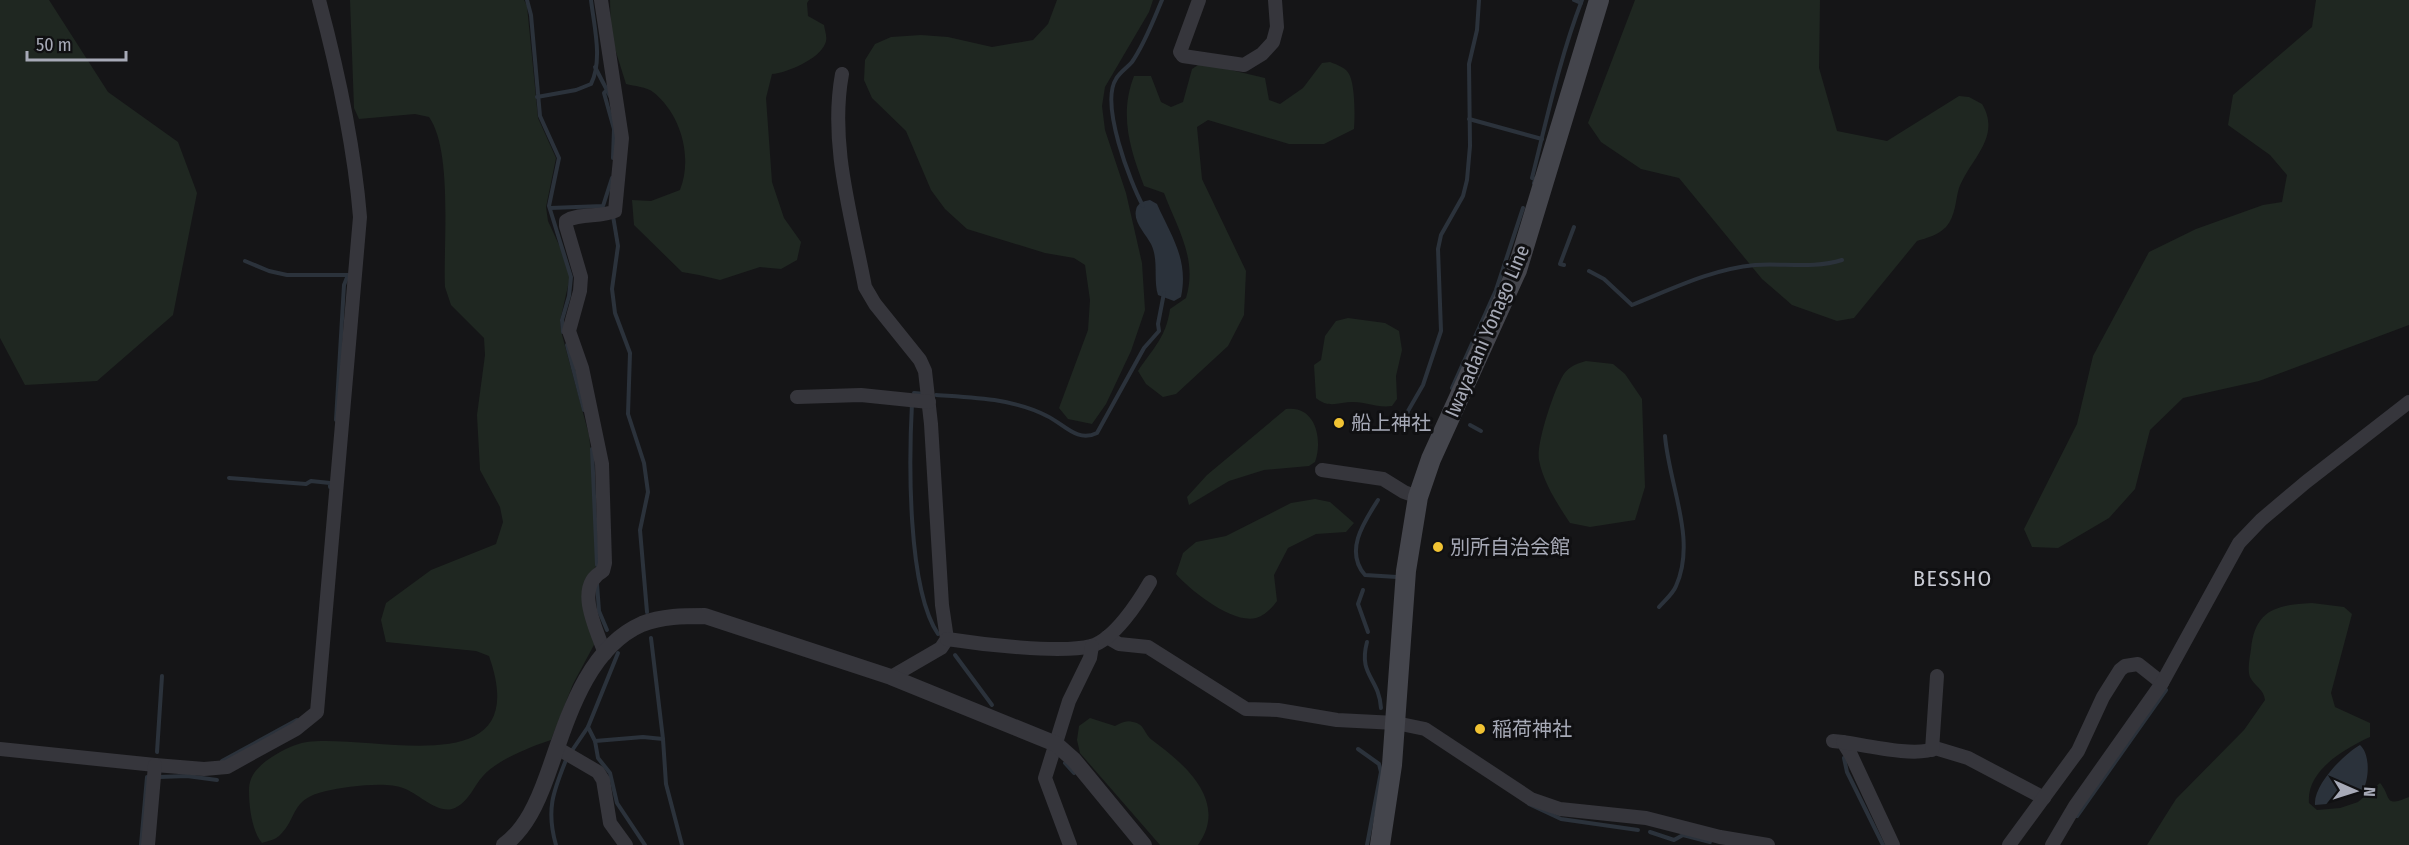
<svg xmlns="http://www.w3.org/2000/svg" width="2409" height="845" font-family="'Fira Sans Condensed','Noto Sans JP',sans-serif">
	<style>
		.green { fill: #1f2721 }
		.water { fill: #2b323b }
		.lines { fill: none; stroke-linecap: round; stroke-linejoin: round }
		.stream { stroke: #2b323b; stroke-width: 4 }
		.minor { stroke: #36363c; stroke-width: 14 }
		.tertiary { stroke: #36363c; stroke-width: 16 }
		.secondary { stroke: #44454c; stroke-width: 20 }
		.poi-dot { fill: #f1c333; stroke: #101012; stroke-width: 2 }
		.labels { text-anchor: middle; stroke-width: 6; stroke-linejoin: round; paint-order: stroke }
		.street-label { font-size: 20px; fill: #a7aab7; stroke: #101012 }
		.poi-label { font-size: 20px; fill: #a7aab7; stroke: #101012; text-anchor: start }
		.quarter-label { font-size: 22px; letter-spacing: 1.5px; fill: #c8cad3; stroke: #101012 }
	</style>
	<rect width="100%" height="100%" fill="#151517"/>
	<g class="green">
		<path d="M0 0H49L108 92 178 142 197 193 173 315 97 381 25 385 0 338Z"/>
		<path d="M350 0H524L527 6 538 118 556 158 546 207 548 221 565 258 570 277 560 321 561 331 589 435 592 463 596 566 585 582 595 643 573 684 551 740C532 746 495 761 483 776 473 787 468 804 452 809 436 813 418 793 403 788 385 781 345 787 326 791 289 799 298 819 279 836 275 840 267 841 262 843 252 831 249 807 249 791 249 777 256 769 266 761 277 753 293 744 307 742 377 734 535 786 489 656L476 651 386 642 381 620 386 603 431 570 496 544 503 522 500 507 480 470 477 415 485 355 484 338 451 305 445 287C443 245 453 151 429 117L415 114 359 119 354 108Z"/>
		<path d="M610 0H809L807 3 808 16 824 25C825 32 828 38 825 44 819 59 787 73 772 74L766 98 772 182 784 218 801 242 797 260 781 269 760 267 720 280 699 275 682 272 634 225 632 200 651 201 680 190C693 157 681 114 653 92 647 87 634 86 626 84L611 36Z"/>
		<path d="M1057 0H1153L1149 12 1105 87 1102 106 1105 130 1126 193 1142 263 1145 310 1131 351 1106 404 1092 424 1068 419 1059 408 1088 330 1090 300 1085 265 1074 258 1045 253 967 229 945 209 931 190 906 131 872 98 864 80 865 60 875 44 891 37 921 35 948 37 992 47 1033 40 1048 24Z"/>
		<path d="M1635 0H1820L1819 68 1837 131 1887 141 1959 96 1969 97 1982 104C2002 137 1970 159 1959 188 1955 201 1956 215 1946 227 1938 235 1927 238 1917 241L1854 318 1837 321 1792 305 1762 279 1679 178 1641 169 1601 142 1588 123Z"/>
		<path d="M2316 0H2409V325L2259 381 2183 398 2150 430 2135 489 2109 518 2058 548 2032 547 2024 529 2077 424 2093 356 2149 252 2196 229 2263 205 2282 202 2287 175 2270 155 2228 125 2233 95 2312 27Z"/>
		<path d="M1330 62C1338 65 1347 68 1350 76 1355 88 1355 116 1354 129L1324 144H1289L1208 120 1197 127 1202 179 1246 271 1244 315 1228 346 1176 394 1163 397 1146 384 1138 371C1153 348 1166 338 1170 309L1186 298C1198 259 1177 228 1164 193L1144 186C1130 149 1119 115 1134 76H1151L1161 102 1171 107 1183 102 1192 69 1201 63 1265 78 1269 100 1280 104 1303 88 1322 63Z"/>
		<path d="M1348 318 1385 323 1399 331 1402 350 1396 376 1397 399 1392 406C1376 408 1368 402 1353 402 1339 402 1329 409 1316 398L1314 365 1321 360 1325 336 1336 321Z"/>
		<path d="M1586 361 1613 364 1625 374 1642 399 1645 487 1635 520 1590 527 1570 523C1558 505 1543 482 1539 460 1536 444 1553 394 1561 379 1566 368 1575 364 1586 361Z"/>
		<path d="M1286 409C1316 405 1323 440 1315 462L1309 466 1264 470 1229 481 1189 505 1187 497 1207 475Z"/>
		<path d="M1315 499 1330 502 1354 523 1346 532 1316 534 1288 548 1274 575 1277 601C1272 608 1265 615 1256 618 1232 624 1190 590 1176 574L1183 553 1196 542 1226 536 1291 503Z"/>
		<path d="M2312 603 2344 607 2352 614 2331 693 2335 707 2370 723V737C2346 748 2306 770 2309 803L2317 810 2340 808 2358 802 2380 783C2392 797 2383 808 2409 797V845H2147L2176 799 2244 730 2265 700C2264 689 2254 686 2250 677 2247 669 2250 657 2251 649 2255 609 2277 605 2312 603Z"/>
		<path d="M1090 718 1115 726C1121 723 1126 720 1133 722 1145 724 1144 734 1152 740 1185 764 1229 802 1198 845H1160L1080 753 1077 740 1079 726Z"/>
	</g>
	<g class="water">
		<path d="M1150 200 1157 204C1171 236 1189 259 1181 297L1174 301 1158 295C1153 279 1159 260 1151 244 1146 234 1133 222 1136 210 1137 203 1144 201 1150 200Z"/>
		<path d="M2360 745C2371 755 2369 781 2362 792L2347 793 2327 804 2315 805C2313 785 2344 754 2360 745Z"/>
	</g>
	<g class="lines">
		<g class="stream">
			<path d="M527 0 531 15 540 116 559 158 549 206 571 277 569 296 562 320 563 332"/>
			<path d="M1574 0 1581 3"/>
			<path d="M595 67 610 96"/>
			<path d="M607 90 604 93 614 129 613 158"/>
			<path d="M537 97 576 90 591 84C603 60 594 26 591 0"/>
			<path d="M1469 119 1542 139"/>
			<path d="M1534 183 1536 179 1532 178C1547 118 1560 57 1582 0"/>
			<path d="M1143 206C1130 182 1100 104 1116 79 1120 72 1127 68 1132 62 1145 43 1153 21 1162 0"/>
			<path d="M550 208 603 206 612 178"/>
			<path d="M613 216 618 246 612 289 615 313 630 353 628 414 644 463 648 492 640 530 647 612"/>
			<path d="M245 261 269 271 287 275H348L344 285 336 420"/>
			<path d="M1564 265 1560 264 1574 227"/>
			<path d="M1589 271 1604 279 1632 305C1672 289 1712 269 1755 265 1784 263 1814 269 1842 260"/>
			<path d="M567 345 584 410"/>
			<path d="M1452 388 1496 290 1523 208"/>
			<path d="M914 393 925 394"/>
			<path d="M936 395C972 397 1015 399 1047 416 1064 424 1077 443 1097 433L1144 348 1159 331 1158 324 1164 293"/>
			<path d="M912 403C909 459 907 588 938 634"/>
			<path d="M1470 425 1481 431"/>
			<path d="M1404 432 1408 411 1423 385 1441 331 1438 249 1441 235 1463 196 1467 180 1470 146 1469 64 1477 30 1479 0"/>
			<path d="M592 449 597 565"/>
			<path d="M229 478 306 484 311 481 330 483V487"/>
			<path d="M1378 500C1364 522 1344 551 1365 575L1397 577"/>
			<path d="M597 584 599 611 607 630"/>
			<path d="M1363 590 1358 604 1368 632"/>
			<path d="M1659 607C1664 601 1673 594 1676 586 1697 540 1669 485 1665 436"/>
			<path d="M651 638 663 739 666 784 682 845"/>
			<path d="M1367 642C1358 676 1379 677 1381 708"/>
			<path d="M955 655 992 705"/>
			<path d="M588 727 595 741 598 758 610 773 617 803 645 845"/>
			<path d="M595 741 643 737 663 739"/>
			<path d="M1358 749 1379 764 1381 772 1367 845"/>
			<path d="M157 752 162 676"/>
			<path d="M571 752 588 727 618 653"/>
			<path d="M1844 758 1847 772 1883 845"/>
			<path d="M222 761 297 720"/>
			<path d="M1065 763 1074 773"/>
			<path d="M159 777 187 776 217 780"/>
			<path d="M1529 804 1561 819 1638 830"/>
			<path d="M2077 816 2166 690"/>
			<path d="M1650 832 1674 840 1683 835 1710 842"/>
			<path d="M141 845 147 777"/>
			<path d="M556 845C546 810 553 792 566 760"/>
		</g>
		<g class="minor">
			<path d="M601 0 622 138 615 211C600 218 581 212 566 221V226L581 277 580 291 569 331 582 368 602 464 605 563 603 571C573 586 597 630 605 654"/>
			<path d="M1199 0 1180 52 1183 56 1244 65 1262 54 1273 42 1277 27 1275 0"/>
			<path d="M842 74C829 145 852 217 865 287L875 304 920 360 925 371 931 424 942 605 947 639 941 648 891 677"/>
			<path d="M797 397 861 395 929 402"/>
			<path d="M1322 470 1383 479 1404 492 1418 497"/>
			<path d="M1107 637 1119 644 1148 647 1246 709 1278 710 1337 720 1396 723 1425 729 1531 799 1560 809 1646 818 1720 837 1768 845"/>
			<path d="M947 639C979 644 1061 654 1091 646 1114 640 1139 601 1150 582"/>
			<path d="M1833 741 1843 742 1851 755 1893 845"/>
			<path d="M1843 742C1864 745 1918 758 1935 748L1968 758 2044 798"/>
			<path d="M557 748 598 772 603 780 610 823 626 845"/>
			<path d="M0 749 155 765 204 769 227 767 296 729 317 712 360 217C354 144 338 71 319 0"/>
			<path d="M1932 750 1937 676"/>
			<path d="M148 845 155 765"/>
			<path d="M1070 845 1045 778 1069 701 1090 658 1092 646"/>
			<path d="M2009 845 2078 751 2103 697 2120 670 2125 666 2138 664 2162 683"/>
			<path d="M2052 845 2075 806 2162 683 2239 543 2261 520 2306 482 2409 402"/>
		</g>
		<path class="tertiary" d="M504 845C526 829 538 801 547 776 566 724 585 649 642 624 662 616 684 616 705 616L891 677 1056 744 1074 760 1144 845"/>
		<path class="secondary" d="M1380 845 1392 765 1406 571 1418 497 1431 459 1517 270 1599 0"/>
	</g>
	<g class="poi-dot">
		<circle cx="1339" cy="423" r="6"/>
		<circle cx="1438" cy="547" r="6"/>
		<circle cx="1480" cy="729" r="6"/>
	</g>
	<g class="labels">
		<g class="street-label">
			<text transform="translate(1487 331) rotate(-67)" y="7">Iwayadani Yonago Line</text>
		</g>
		<g class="poi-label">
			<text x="1351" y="430">船上神社</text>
			<text x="1450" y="554">別所自治会館</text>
			<text x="1492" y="736">稲荷神社</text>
		</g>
		<g class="quarter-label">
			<text x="1953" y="586">BESSHO</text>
		</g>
	</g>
	<g transform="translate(2355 791) rotate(93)" stroke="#101012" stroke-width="4.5" paint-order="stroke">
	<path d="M0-4.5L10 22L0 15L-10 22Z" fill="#a7aab7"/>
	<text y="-9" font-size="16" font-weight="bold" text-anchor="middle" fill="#a7aab7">N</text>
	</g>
	<path d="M27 51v9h99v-9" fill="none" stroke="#a7aab7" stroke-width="3"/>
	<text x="36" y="51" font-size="18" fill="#a7aab7" stroke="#101012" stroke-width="4.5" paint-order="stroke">50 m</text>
</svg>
